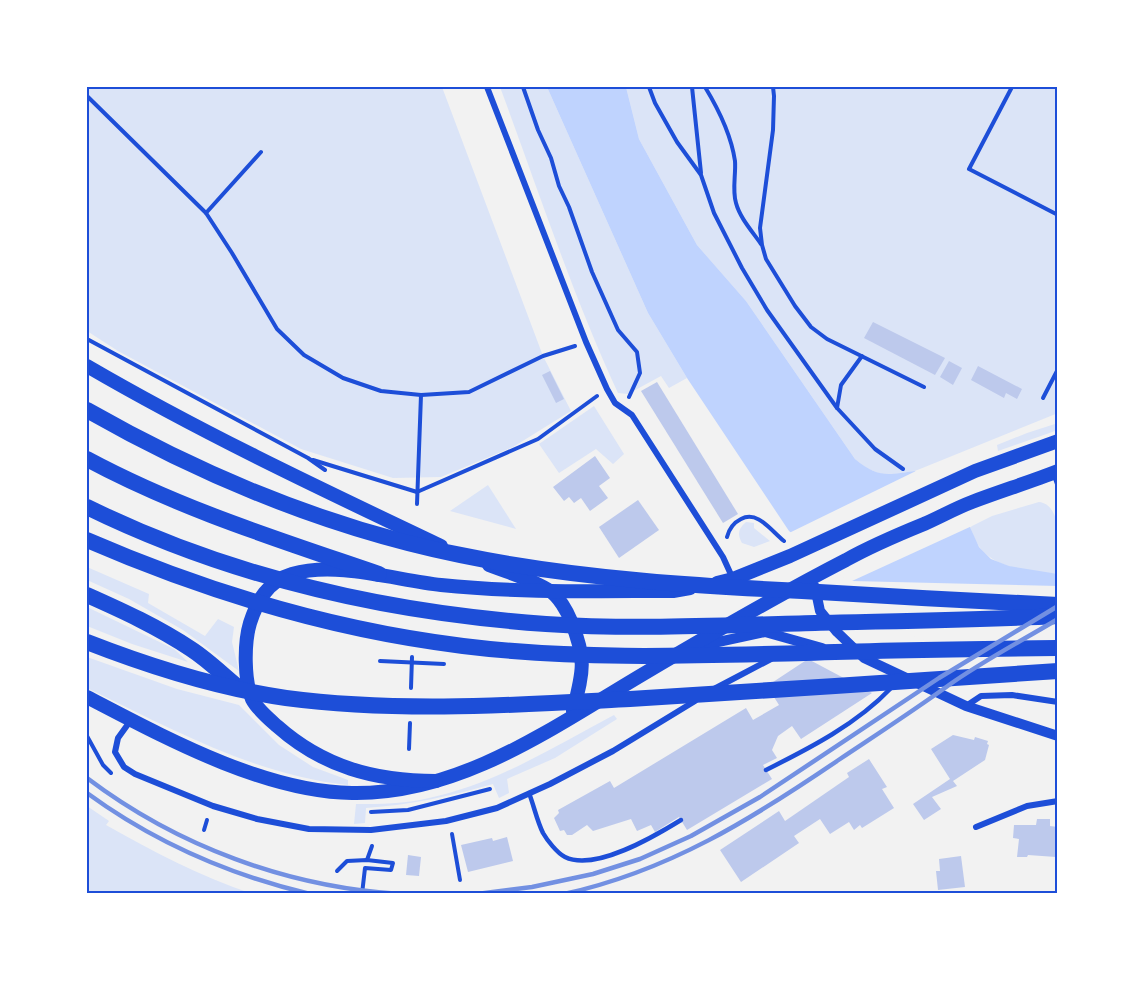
<svg xmlns="http://www.w3.org/2000/svg" width="1145" height="981" font-family="Inter,sans-serif">
	<style>
		.green { fill: #dbe4f7 }
		.water { fill: #bfd3fe }
		.pier { fill: #f2f2f2 }
		.building { fill: #bdc9ec }
		.lines { fill: none; stroke-linecap: round; stroke-linejoin: round }
		.path { stroke: #1d4ed8; stroke-width: 4 }
		.service { stroke: #1d4ed8; stroke-width: 4.5 }
		.minor { stroke: #1d4ed8; stroke-width: 6 }
		.tertiary { stroke: #1d4ed8; stroke-width: 10 }
		.primary { stroke: #1d4ed8; stroke-width: 14 }
		.motorway { stroke: #1d4ed8; stroke-width: 16 }
		.rail { stroke: #7290e2; stroke-width: 4.5 }
		.neatline { fill: none; stroke: #1d4ed8; stroke-width: 2 }
	</style>
	<rect width="100%" height="100%" fill="#f2f2f2"/>
	<g class="green">
		<path d="M87 87H442L543 356 571 411 513 447 441 477 393 478 301 449 118 351 87 331Z"/>
		<path d="M500 87H547L648 313 687 378 669 388 661 376 628 394 618 393C572 294 538 189 500 87Z"/>
		<path d="M626 87H1058V413L915 471 886 476 866 468 855 459 746 301 697 245 639 139Z"/>
		<path d="M594 406 624 454 613 464 596 449 559 473 539 444Z"/>
		<path d="M1058 423V430L998 451 997 445 1027 433Z"/>
		<path d="M488 485 516 529 450 511Z"/>
		<path d="M1039 502C1065 505 1058 555 1058 574 1032 571 999 570 981 549 976 543 973 534 970 527L992 516Z"/>
		<path d="M746 522 754 523V528L770 541 754 547 742 543C737 534 738 529 746 522Z"/>
		<path d="M87 567 149 594 148 603 205 636 218 619 234 627 232 642 239 671 183 630 129 599 87 580Z"/>
		<path d="M87 607 174 649 188 662 132 644 87 626Z"/>
		<path d="M87 657 177 689 239 705 279 745 313 767 348 780V785C255 775 172 729 89 689L87 688Z"/>
		<path d="M614 715 617 719 555 758 507 779 509 793 499 798 493 784C451 796 410 805 366 808L365 823 354 824 356 804C380 804 405 804 429 798 496 784 555 746 614 715Z"/>
		<path d="M87 806 109 821 106 825C154 852 201 877 253 894H87Z"/>
	</g>
	<path class="water" d="M547 87H626L639 139 697 245 746 301 855 459C878 478 887 475 915 471L970 527 979 547 991 559 1009 566 1058 574V677L857 585 789 531 687 378 648 313Z"/>
	<path class="pier" d="M918 470 972 526 852 581 1058 586V680L1025 678 905 633 855 587 787 534Z"/>
	<g class="building">
		<path d="M873 322 945 358 935 375 864 338Z"/>
		<path d="M949 361 962 368 953 385 940 377Z"/>
		<path d="M978 366 1022 389 1017 399 1006 393 1004 398 971 380Z"/>
		<path d="M550 371 564 399 556 403 542 375Z"/>
		<path d="M657 382 738 514 723 523 641 391Z"/>
		<path d="M595 456 610 478 599 486 608 498 590 511 581 498 574 503 569 497 564 501 553 487Z"/>
		<path d="M638 500 659 530 619 558 599 527Z"/>
		<path d="M808 659 872 693 801 739 792 726 778 736 772 750 777 758 763 765 772 779 687 830 679 817 655 832 651 825 637 831 631 819 593 831 587 825 572 835H567L564 830 560 831 554 818 559 813 558 810 610 781 614 788 746 708 753 720 779 705 767 686Z"/>
		<path d="M953 735 974 740 975 737 988 741 987 744 989 745 985 760 953 781 957 786 932 797 941 809 924 820 913 804 950 779 931 749Z"/>
		<path d="M869 759 887 787 882 789 894 808 862 828 860 825 854 830 849 822 830 834 820 819 794 836 799 843 741 882 720 850 779 811 785 821 849 777 847 773Z"/>
		<path d="M1037 819H1050V826L1058 827 1056 857 1028 855 1027 857H1017L1019 839 1013 838 1014 825H1036Z"/>
		<path d="M507 837 513 861 468 872 461 845 492 838 493 841Z"/>
		<path d="M408 855 421 857 419 876 406 875Z"/>
		<path d="M961 856 965 887 938 890 936 871H940L939 859Z"/>
	</g>
	<g class="lines">
		<g class="path">
			<path d="M523 87 538 130 551 158 559 186 569 207 592 272 618 330 637 352 640 373 629 397"/>
			<path d="M649 87 655 103 677 142 701 175 714 213 742 268 767 310 837 408 875 449 903 469"/>
			<path d="M692 87 701 173"/>
			<path d="M705 87C719 110 731 134 735 161 736 175 732 190 736 203 740 218 752 231 761 244"/>
			<path d="M773 87 774 96 773 130 760 228 762 245 766 259 795 306 811 327 827 339 924 387"/>
			<path d="M1012 87 969 169 1058 215"/>
			<path d="M87 96 206 213 232 253 277 329 304 355 343 378 381 391 421 395 469 392 543 356 575 346"/>
			<path d="M206 213 261 152"/>
			<path d="M87 339 308 458 325 470"/>
			<path d="M1043 398 1058 369"/>
			<path d="M837 408 841 385 862 356"/>
			<path d="M313 460 417 492 538 439 597 396"/>
			<path d="M417 504 421 395"/>
			<path d="M1057 516H1058"/>
			<path d="M727 537C729 529 733 523 741 519 758 510 771 531 784 541"/>
			<path d="M380 661 444 664"/>
			<path d="M411 688 412 657"/>
			<path d="M87 736 103 765 111 773"/>
			<path d="M409 749 410 723"/>
			<path d="M371 812 408 810 490 789"/>
			<path d="M204 830 207 820"/>
			<path d="M452 834 460 880"/>
			<path d="M367 860 372 846"/>
			<path d="M337 871 347 861 367 860 393 863 391 870 365 868 362 894"/>
		</g>
		<g class="service">
			<path d="M766 770C810 748 857 724 891 688"/>
			<path d="M529 793C534 806 537 821 543 833 547 840 557 853 565 857 595 872 655 836 681 820"/>
		</g>
		<g class="minor">
			<path d="M487 87 586 342 607 389 615 403 632 415 723 557 733 579"/>
			<path d="M1054 473 1058 484"/>
			<path d="M714 689 771 659"/>
			<path d="M966 706 981 696 1012 695 1058 702"/>
			<path d="M131 720 118 738 115 752 124 767 135 774 213 806 257 819 309 829 371 830 446 821 497 808 550 784 613 751 695 701"/>
			<path d="M976 827 1027 806 1058 801"/>
		</g>
		<g class="tertiary">
			<path d="M815 587 820 611 837 632 864 658 966 706 1058 736"/>
			<path d="M695 647 765 632 822 648"/>
		</g>
		<g class="primary">
			<path d="M87 366C202 433 321 489 441 546"/>
			<path d="M489 565C509 573 532 579 550 591 559 597 567 611 571 621 587 660 583 672 573 711"/>
			<path d="M717 583 733 579 790 556 975 471 1058 441"/>
			<path d="M87 697C164 737 264 792 352 793 461 795 555 726 645 673 711 634 778 595 846 560 871 546 897 535 924 524 940 517 956 508 972 502 1001 491 1030 482 1058 471"/>
			<path d="M436 781C375 781 323 767 277 726 269 719 257 709 252 699 244 680 244 643 250 623 257 601 268 581 292 574 336 561 396 580 441 585 518 593 596 591 673 591L690 588"/>
		</g>
		<g class="motorway">
			<path d="M87 410C210 480 346 535 486 560 590 579 696 586 802 591 887 596 973 601 1058 605"/>
			<path d="M87 459C180 509 280 540 379 574"/>
			<path d="M87 507C230 577 388 613 546 624 636 630 725 625 815 623 896 621 977 620 1058 616"/>
			<path d="M87 540C207 592 332 630 463 646 576 660 691 656 805 653 889 650 974 649 1058 648"/>
			<path d="M87 595C123 611 158 627 191 649 208 660 223 675 239 688"/>
			<path d="M87 642C151 667 217 688 286 698 400 713 515 705 630 699 773 691 915 680 1058 671"/>
		</g>
		<g class="rail">
			<path d="M87 778C177 846 287 887 400 894"/>
			<path d="M87 793C154 842 230 875 310 894"/>
			<path d="M477 894 532 887 593 874 640 859 691 836 760 797 939 678 1058 606"/>
			<path d="M564 894C669 871 752 819 840 759 876 735 913 711 949 685 981 662 1023 640 1058 619"/>
		</g>
	</g>
	<rect width="1145" height="981" fill="none" stroke="#ffffff" stroke-width="177"/>
	<rect x="88" y="88" width="968" height="804" class="neatline"/>
</svg>
